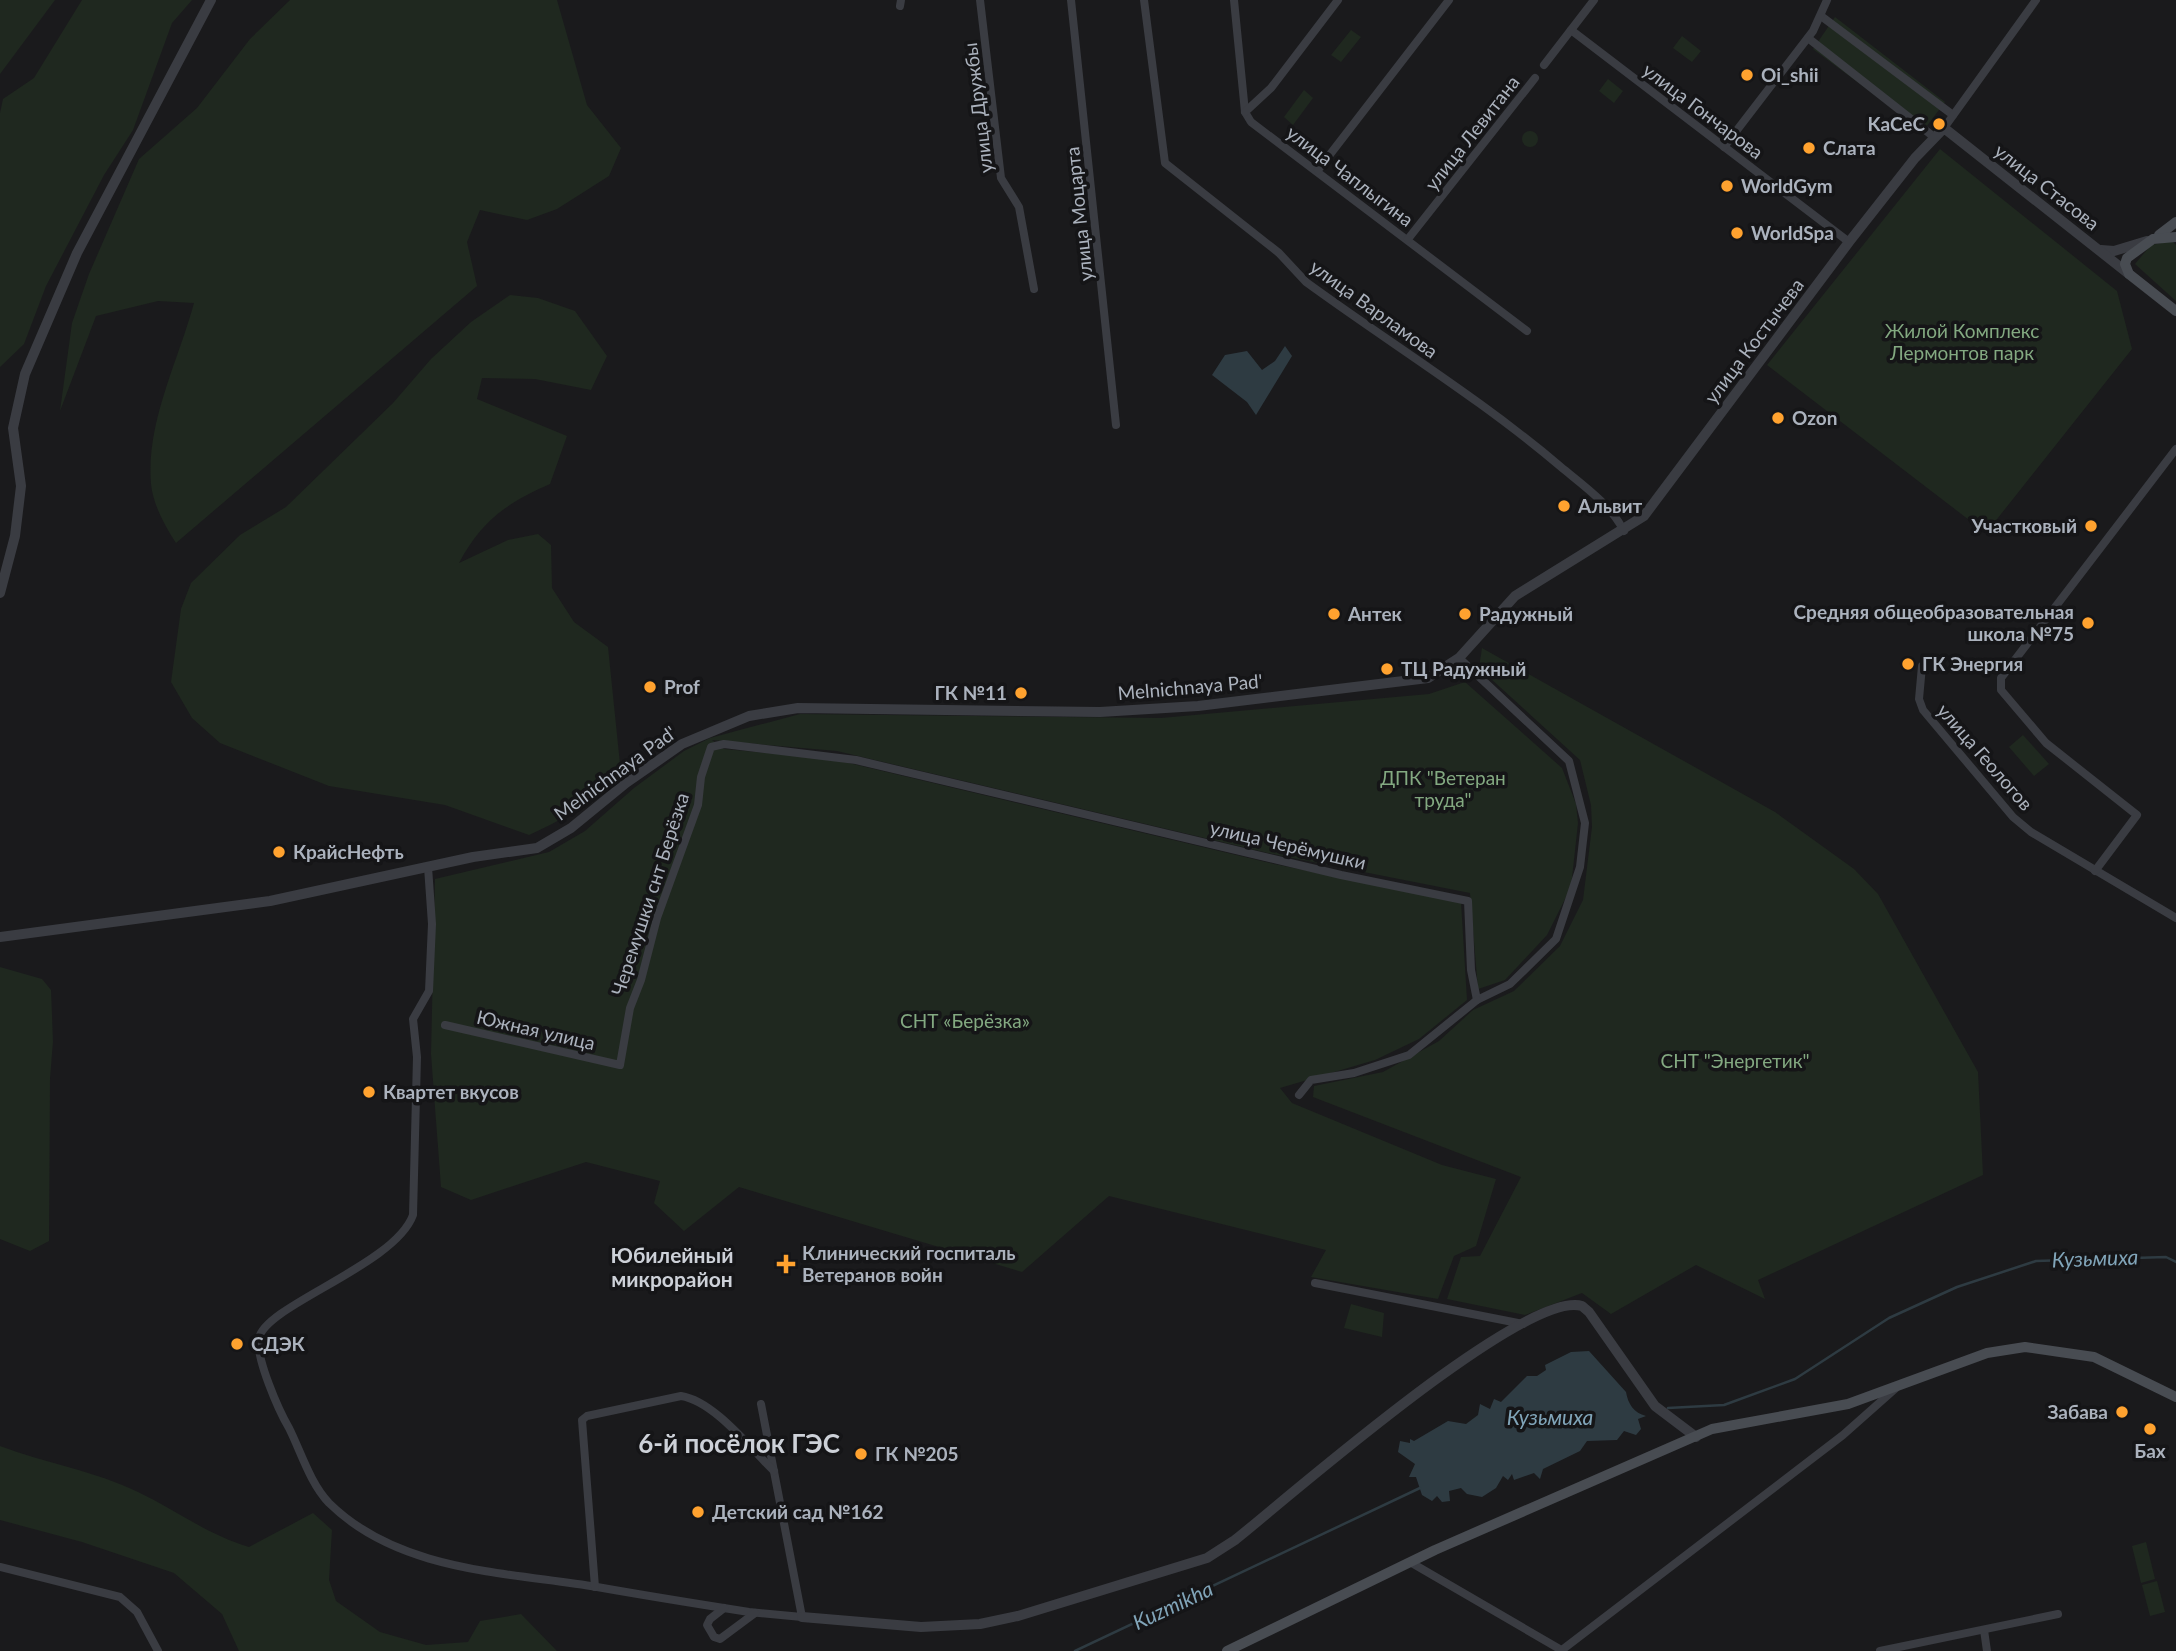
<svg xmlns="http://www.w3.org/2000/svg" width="2176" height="1651" font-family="Lato,sans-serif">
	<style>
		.green { fill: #1f281f }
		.water { fill: #2e3b42 }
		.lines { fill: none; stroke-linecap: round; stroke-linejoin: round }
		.stream { stroke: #2e3b42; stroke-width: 2.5 }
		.minor { stroke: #3a3c42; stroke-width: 8 }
		.tertiary { stroke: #3a3c42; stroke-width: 10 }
		.secondary { stroke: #484c52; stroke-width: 10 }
		.poi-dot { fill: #ffa22f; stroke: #151517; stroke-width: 2.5 }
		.labels { text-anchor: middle; stroke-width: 7; stroke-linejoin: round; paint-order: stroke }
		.poi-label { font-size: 19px; font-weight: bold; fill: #abb2bd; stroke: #151517; text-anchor: start }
		.street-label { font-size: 19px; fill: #abb2bd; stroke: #151517 }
		.park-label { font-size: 19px; fill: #83a981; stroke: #151517 }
		.neighbourhood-label { font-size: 21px; font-weight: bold; fill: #cdd1d8; stroke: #151517 }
		.water-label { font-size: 21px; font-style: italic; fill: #81a5b9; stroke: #151517 }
		.district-label { font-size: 26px; font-weight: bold; fill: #cdd1d8; stroke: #151517 }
	</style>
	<rect width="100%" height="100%" fill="#1a1a1c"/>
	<g class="green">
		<path d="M0 0H55L0 74Z"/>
		<path d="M82 0H192L172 23 133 130 104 175 46 286 24 344 0 367V113L3 99 34 78Z"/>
		<path d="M290 0H557L587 105 621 148 609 176 557 209 527 220 480 210 467 242 477 286 176 543C165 526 153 505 151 484 146 422 178 362 194 303L158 301 96 316 60 411 72 323 89 274 139 159 197 108 250 39Z"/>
		<path d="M1835 17 1945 102 1923 131 1813 49Z"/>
		<path d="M1351 30 1361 37 1341 62 1331 55Z"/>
		<path d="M1682 36 1701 51 1692 62 1673 48Z"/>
		<path d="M1608 79 1623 91 1614 103 1599 91Z"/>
		<path d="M1304 90 1313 98 1293 125 1284 117Z"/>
		<circle cx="1530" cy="139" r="8"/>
		<path d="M1940 149 2117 291 2132 349 1986 533 1767 365Z"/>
		<path d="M2172 241 2176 245V301L2135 264 2151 245Z"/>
		<path d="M510 295 538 298 575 311 607 356 591 390 535 379 482 378 477 399 567 436 550 484C507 503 482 520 459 563L508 540 538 534 551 545 552 588 574 622 608 647 620 764C592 802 571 816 529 835L445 805 329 786 220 743 192 718 171 682 181 609 191 583 240 535 286 507 393 403 431 359 471 322Z"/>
		<path d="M1482 648 1775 812 1854 869 1878 894 1978 1072 1983 1175 1758 1280 1765 1299 1696 1265 1611 1314 1582 1293 1525 1315 1447 1299 1461 1257 1480 1256 1521 1177 1313 1097 1314 1086 1383 1072 1439 1041 1473 1010 1514 991 1560 946 1583 900 1592 827 1591 805 1580 760 1479 668Z"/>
		<path d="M1465 682 1562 768 1576 804 1578 823 1571 887 1547 935 1505 980 1478 989 1470 893 1268 853 837 751 712 740 724 749 832 759 1274 864 1461 902 1467 1000 1419 1039 1375 1060 1280 1088 1292 1103 1442 1165 1496 1179 1476 1246 1454 1256 1438 1299 1311 1277 1326 1250 1109 1196 1022 1272 739 1187 684 1231 654 1203 660 1181 586 1162 471 1200 441 1187 431 1054 435 879 549 852 585 831 634 788 684 751 710 738 800 714 1161 718 1429 694Z"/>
		<path d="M2023 735 2049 764 2034 776 2009 747Z"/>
		<path d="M0 967 42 979 51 990 53 1041 50 1079 49 1241 30 1251 0 1239Z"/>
		<path d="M1351 1304 1384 1313 1382 1337 1344 1328Z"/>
		<path d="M0 1446C45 1463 95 1471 138 1492 176 1510 208 1535 249 1547L313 1513 332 1530 329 1580 336 1601 380 1632 426 1645 468 1642 480 1621 521 1614 557 1651H239L222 1614 174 1573 82 1542 0 1520Z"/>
		<path d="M2146 1542 2155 1579 2141 1583 2132 1546Z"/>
		<path d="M2157 1581 2165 1612 2150 1616 2142 1585Z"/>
	</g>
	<g class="water">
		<path d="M1285 346 1292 356 1256 415 1247 402 1212 375 1225 355 1247 351 1262 370 1275 361Z"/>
		<path d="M1589 1351 1626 1392C1628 1404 1634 1413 1646 1416L1638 1419 1641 1429 1636 1435 1624 1431 1617 1440 1587 1441 1580 1451 1543 1469 1540 1479 1534 1473 1514 1480 1512 1474 1508 1480 1503 1476 1496 1488 1482 1497 1467 1494 1461 1488 1449 1491 1450 1501 1442 1502 1437 1496 1432 1501 1422 1495 1416 1477H1409L1415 1464 1398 1452 1400 1441 1410 1443V1439L1414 1441 1448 1421 1466 1424 1478 1415 1480 1404 1490 1409 1494 1399 1501 1402 1527 1376H1537L1546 1370 1545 1365 1571 1352Z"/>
	</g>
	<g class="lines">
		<g class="stream">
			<path d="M1668 1408 1724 1405 1795 1379 1889 1318 1957 1287 2036 1261 2166 1257 2176 1262"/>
			<path d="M1075 1651 1420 1488"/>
		</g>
		<g class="minor">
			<path d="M980 0 1001 178 1019 207 1034 289"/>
			<path d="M1071 0 1116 425"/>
			<path d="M1144 0 1165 163 1279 253 1306 282C1391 344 1481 399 1561 467 1584 486 1610 504 1624 531"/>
			<path d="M1234 0 1245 112 1251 122 1527 331"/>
			<path d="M900 6 901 0"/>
			<path d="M1821 16 1953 115"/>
			<path d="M1571 30 1849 242"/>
			<path d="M1808 38 1934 137"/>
			<path d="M1544 65 1594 0"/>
			<path d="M1245 112 1271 88 1338 0"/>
			<path d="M1944 128 2036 0"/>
			<path d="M1724 147 1813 31 1827 0"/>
			<path d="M1318 170 1449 0"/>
			<path d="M1408 239 1535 78"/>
			<path d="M1922 666 1919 699 1923 710 2013 817 2031 832 2176 918"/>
			<path d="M428 867 432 924 429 991 413 1019 417 1057 413 1215C395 1265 266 1305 259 1338 255 1357 279 1411 289 1428 301 1452 310 1483 329 1503 399 1572 506 1572 597 1587 648 1596 698 1604 749 1612L802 1617 761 1404"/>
			<path d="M2095 871 2137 815 2046 743 2001 690V678L2176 449"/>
			<path d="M445 1025 620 1065 630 1008 641 980 657 918 698 805 701 777 711 747 724 744 856 760 1341 875 1468 901 1471 970 1477 1000 1510 984 1556 939 1580 867 1585 823 1569 761 1459 658"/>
			<path d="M1299 1095 1311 1080 1354 1073 1409 1055 1477 1000"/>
			<path d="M1315 1283 1523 1324"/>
			<path d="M1410 1562 1563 1651"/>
			<path d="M0 1567 120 1597 137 1612 158 1651"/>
			<path d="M595 1587 582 1420 587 1416 681 1396C714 1401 750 1448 774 1471"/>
			<path d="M724 1608 710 1619 707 1625 714 1637 720 1639 755 1613"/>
			<path d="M1984 1630 1987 1651"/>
			<path d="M1562 1650 1843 1435 1896 1388"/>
			<path d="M1880 1651 2058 1614"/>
		</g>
		<g class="tertiary">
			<path d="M2101 250 2114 251 2147 241"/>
			<path d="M0 593 15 536 21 486 13 428 25 374 77 253 211 0"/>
			<path d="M0 937 270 901 473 857 537 848 571 828 626 783 682 744 749 716 798 708 1100 712 1198 706 1428 678 1459 658 1515 596 1644 516 1849 242 1915 158 1944 128 2129 274"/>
			<path d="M802 1617 921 1627 980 1624 1018 1616 1207 1558 1235 1540C1288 1498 1525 1289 1582 1306L1589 1312 1655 1406 1696 1437"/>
		</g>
		<g class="secondary">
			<path d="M2159 235 2176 222"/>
			<path d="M2176 237 2153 239 2127 258 2125 264 2129 274 2176 311"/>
			<path d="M1227 1651 1435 1550 1712 1429 1848 1404 1987 1353 2025 1347 2094 1357 2176 1397"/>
		</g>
	</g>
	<g class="poi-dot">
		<circle cx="1747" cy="75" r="7"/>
		<circle cx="1939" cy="124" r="7"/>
		<circle cx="1809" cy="148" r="7"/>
		<circle cx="1727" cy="186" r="7"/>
		<circle cx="1737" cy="233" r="7"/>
		<circle cx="1778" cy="418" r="7"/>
		<circle cx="1564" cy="506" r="7"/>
		<circle cx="2091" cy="526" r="7"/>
		<circle cx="1334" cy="614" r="7"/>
		<circle cx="1465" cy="614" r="7"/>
		<circle cx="2088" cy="623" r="7"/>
		<circle cx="1908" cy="664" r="7"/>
		<circle cx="1387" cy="669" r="7"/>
		<circle cx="650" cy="687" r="7"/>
		<circle cx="1021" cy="693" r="7"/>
		<circle cx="279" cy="852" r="7"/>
		<circle cx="369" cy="1092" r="7"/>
		<path d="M782.5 1253.5h7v7h7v7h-7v7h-7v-7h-7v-7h7z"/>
		<circle cx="237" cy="1344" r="7"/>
		<circle cx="2122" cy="1412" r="7"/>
		<circle cx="2150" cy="1429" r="7"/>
		<circle cx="861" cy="1454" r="7"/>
		<circle cx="698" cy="1512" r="7"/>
	</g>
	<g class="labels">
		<g class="poi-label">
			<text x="1761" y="82">Oi_shii</text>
			<text x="1925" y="131" text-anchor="end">KaCeC</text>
			<text x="1823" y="155">Слата</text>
			<text x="1741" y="193">WorldGym</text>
			<text x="1751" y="240">WorldSpa</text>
			<text x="1792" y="425">Ozon</text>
			<text x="1578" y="513">Альвит</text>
			<text x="2077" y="533" text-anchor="end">Участковый</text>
			<text x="2074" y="619" text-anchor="end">Средняя общеобразовательная<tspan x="2074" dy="22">школа №75</tspan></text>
			<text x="1348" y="621">Антек</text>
			<text x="1479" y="621">Радужный</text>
			<text x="1922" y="671">ГК Энергия</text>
			<text x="1401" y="676">ТЦ Радужный</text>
			<text x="664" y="694">Prof</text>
			<text x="1007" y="700" text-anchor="end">ГК №11</text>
			<text x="293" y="859">КрайсНефть</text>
			<text x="383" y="1099">Квартет вкусов</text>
			<text x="802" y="1260">Клинический госпиталь<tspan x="802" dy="22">Ветеранов войн</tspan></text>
			<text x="251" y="1351">СДЭК</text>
			<text x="2108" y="1419" text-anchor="end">Забава</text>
			<text x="2150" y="1458" text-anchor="middle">Бах</text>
			<text x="875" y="1461">ГК №205</text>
			<text x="712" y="1519">Детский сад №162</text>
		</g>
		<g class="street-label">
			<text transform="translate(978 108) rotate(-97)" y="7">улица Дружбы</text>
			<text transform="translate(1703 111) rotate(37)" y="7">улица Гончарова</text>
			<text transform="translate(1472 133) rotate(-52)" y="7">улица Левитана</text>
			<text transform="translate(1350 176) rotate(37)" y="7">улица Чаплыгина</text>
			<text transform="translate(2047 187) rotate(38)" y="7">улица Стасова</text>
			<text transform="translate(1079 214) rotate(-96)" y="7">улица Моцарта</text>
			<text transform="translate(1374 309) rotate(36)" y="7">улица Варламова</text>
			<text transform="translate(1754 341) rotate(-53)" y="7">улица Костычева</text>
			<text transform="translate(1190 687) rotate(-5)" y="7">Melnichnaya Pad'</text>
			<text transform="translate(1985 757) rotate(49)" y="7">улица Геологов</text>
			<text transform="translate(615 773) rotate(-36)" y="7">Melnichnaya Pad'</text>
			<text transform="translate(1288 845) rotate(13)" y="7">улица Черёмушки</text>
			<text transform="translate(650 894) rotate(-72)" y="7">Черемушки снт Берёзка</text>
			<text transform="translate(536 1030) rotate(13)" y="7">Южная улица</text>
		</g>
		<g class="park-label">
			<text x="1962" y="338">Жилой Комплекс<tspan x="1962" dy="22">Лермонтов парк</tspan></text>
			<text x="1443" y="785">ДПК "Ветеран<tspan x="1443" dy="22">труда"</tspan></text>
			<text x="965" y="1028">СНТ «Берёзка»</text>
			<text x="1735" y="1068">СНТ "Энергетик"</text>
		</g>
		<g class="neighbourhood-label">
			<text x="672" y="1263">Юбилейный<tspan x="672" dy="24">микрорайон</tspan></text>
		</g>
		<g class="water-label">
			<text transform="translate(2095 1259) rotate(-2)" y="7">Кузьмиха</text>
			<text x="1550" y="1425">Кузьмиха</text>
			<text transform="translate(1173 1606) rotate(-25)" y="7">Kuzmikha</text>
		</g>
		<g class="district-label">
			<text x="739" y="1453">6-й посёлок ГЭС</text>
		</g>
	</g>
</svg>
